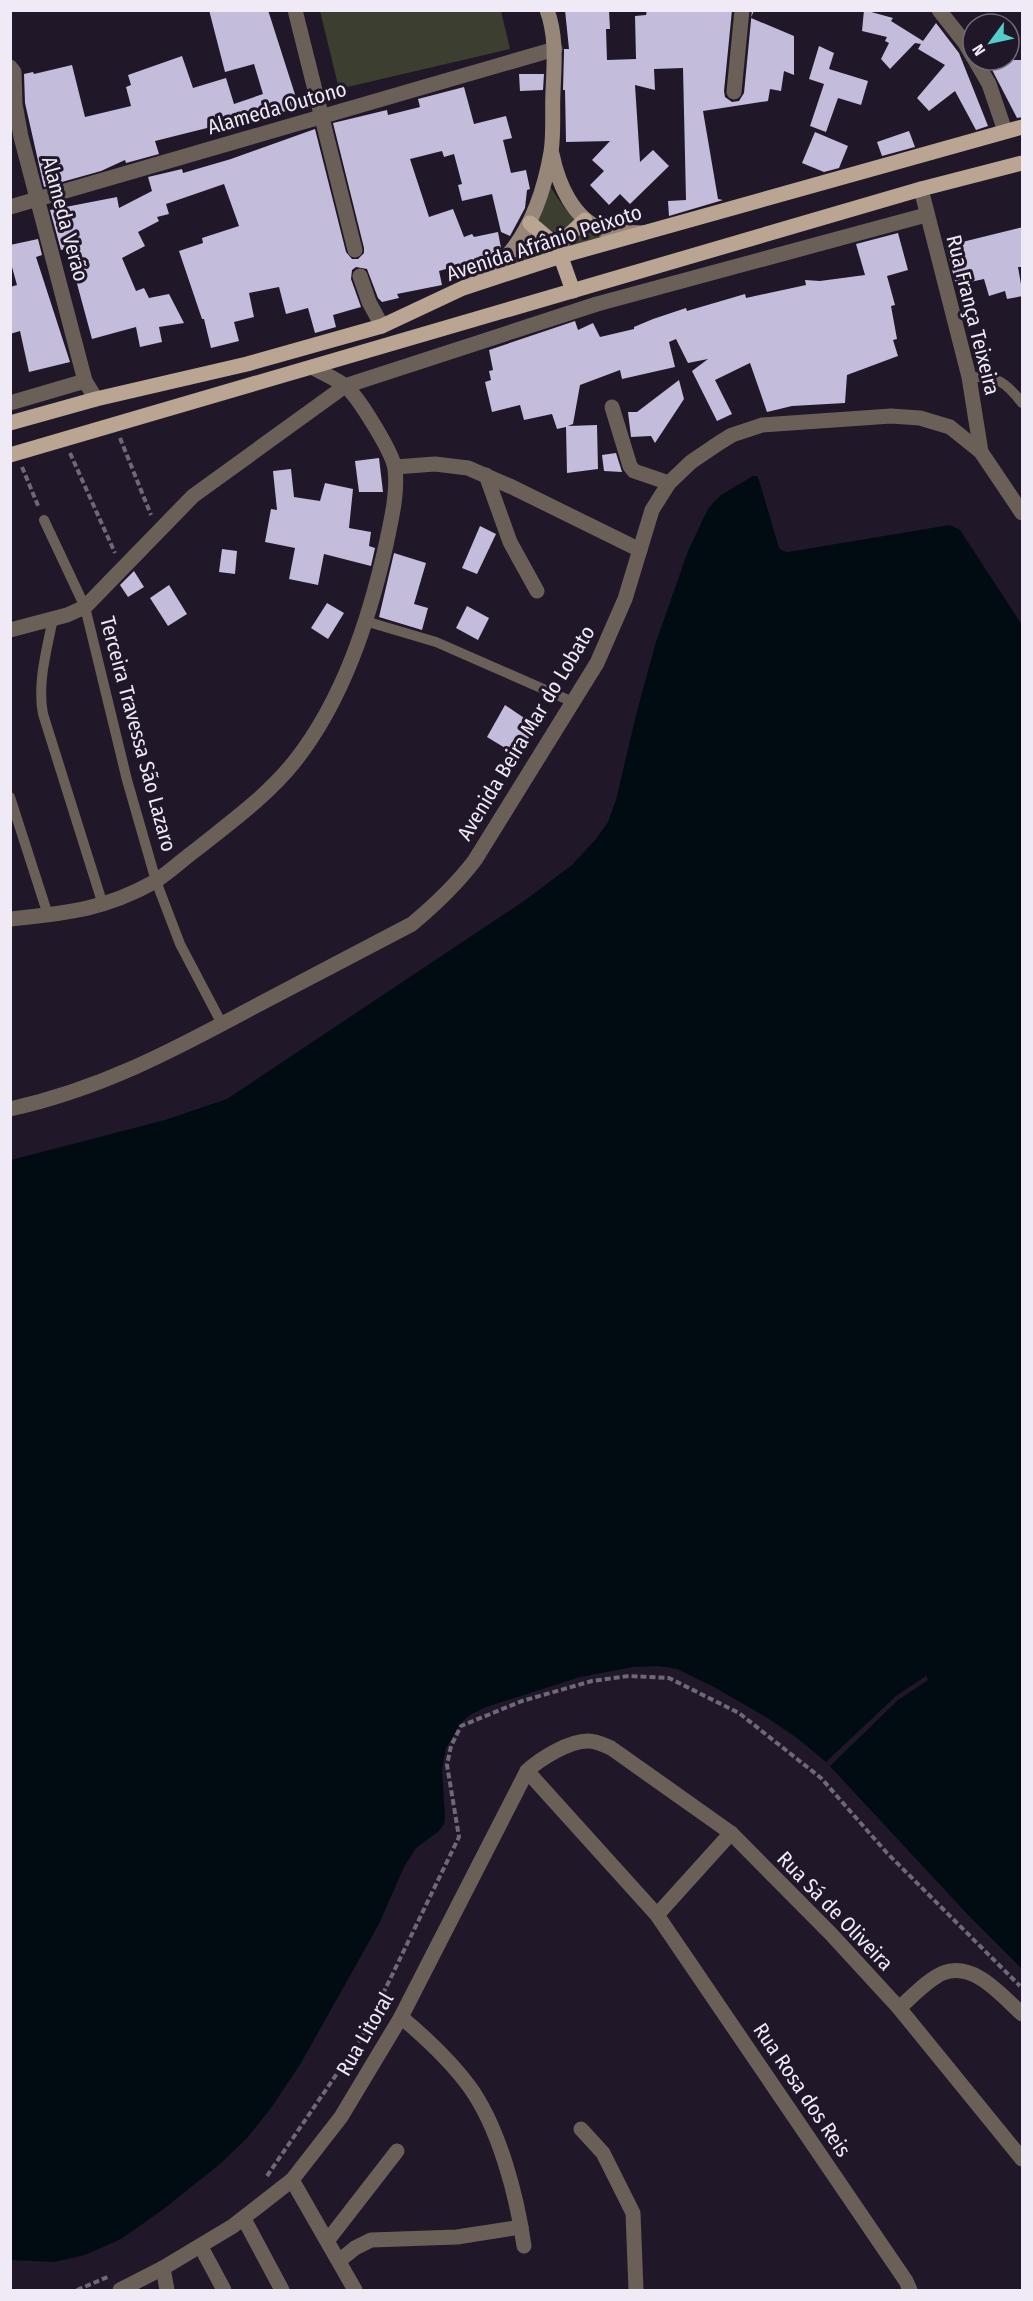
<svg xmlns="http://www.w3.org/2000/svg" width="1033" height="2301" font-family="'Fira Sans Condensed',sans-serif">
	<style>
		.green { fill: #3c3e2f }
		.water { fill: #000c12 }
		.pier { fill: #201728 }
		.building { fill: #c3bcda }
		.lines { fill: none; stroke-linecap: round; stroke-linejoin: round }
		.path { stroke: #6f6877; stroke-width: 4; stroke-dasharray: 6 3; stroke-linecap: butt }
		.lane { stroke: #6a6057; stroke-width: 10 }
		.street { stroke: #6a6057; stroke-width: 15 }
		.secondary { stroke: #978778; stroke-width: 15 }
		.primary { stroke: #baa592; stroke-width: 15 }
		.labels { text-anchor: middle; stroke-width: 6; stroke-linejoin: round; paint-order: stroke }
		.street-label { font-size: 21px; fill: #f0eaf6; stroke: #201728 }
	</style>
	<rect width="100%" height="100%" fill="#201728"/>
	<g class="green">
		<path d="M320 11H501L510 49 339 89Z"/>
		<path d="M547 181C565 211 572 220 602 237L506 269Z"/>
	</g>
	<path class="water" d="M753 476H757L759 480 779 548 783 551 788 552 950 525 960 530 1022 625V1969L970 1917 826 1762 797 1738 769 1719 714 1687 677 1669 659 1666 633 1667 580 1677 486 1707 470 1715 462 1722 446 1748 442 1770 445 1817 444 1824 439 1831 416 1848 404 1867 379 1924 301 2063 271 2108 247 2138 220 2164 161 2211 121 2239 85 2255 54 2262 11 2260V1160L165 1120 227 1099 524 901 572 865 596 839 608 822 616 800 637 711 656 642 688 551 708 509 714 502 721 495Z"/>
	<path class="pier" d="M926 1676 928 1680 898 1700 830 1766 826 1762 896 1696Z"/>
	<g class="building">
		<path d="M209 10H268L299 107 217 132 215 126 155 141 159 154 126 163 125 160 101 171 44 187 25 103 24 74 33 72 34 74 72 65 85 117 131 106 126 87 131 85 128 75 182 56 193 88 226 78 234 104 263 94 254 64 225 72Z"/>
		<path d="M565 10H609L610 29H606L607 60 636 59 635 16 646 15 647 10H732L724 91 725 97 732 102 739 101 744 93 752 10H754L751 18 794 36V75L784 71 781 91 770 89 768 101 703 111 718 199 723 200 669 216 668 201 686 200 683 68 654 69 655 90 635 85 640 162 653 150 669 166 630 204 620 194 609 205 590 185 604 171 592 160 610 141 566 142 565 90H563L564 53V49H569Z"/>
		<path d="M864 10 893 18 891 21 923 41 936 23 959 53 988 126 976 130 955 91 929 111 917 98 945 65 918 49 921 44 915 43 890 69 881 59 889 43 885 41 887 37 862 31Z"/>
		<path d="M819 46 834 53 829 69 868 81 861 105 838 98 826 132 810 126 824 84 809 79Z"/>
		<path d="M987 60H1023V117L1017 118Z"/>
		<path d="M519 74H544L543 90 520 91Z"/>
		<path d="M464 87 474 124 506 116 512 138 503 140 511 173 526 170 530 189 527 190 525 208 510 236 501 232 492 194 462 201 458 185 462 184 454 154 444 157 442 151 410 159 429 217 453 209 464 237 472 234 474 237 498 232 501 248 495 255 439 271 442 285 397 294 399 298 382 302 378 298 367 269 356 267 352 270 351 279 361 307 333 315 336 327 315 333 308 308 286 314 279 287 249 293 254 317 234 322 239 341 211 348 204 319H202L179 251 203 243 202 238 239 226 224 184 166 204 169 214 157 217 159 221 138 232 145 246 122 258 136 291 144 288 149 298 169 294 184 323 159 327 162 342 140 347 136 327 92 339 76 280 66 249 61 250 50 210 117 197 119 208 152 191 148 177 182 169 183 173 231 159 315 129 346 252 352 259H358L364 253V248L333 123 387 110 388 115 420 107 418 99Z"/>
		<path d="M909 131 915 147 882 156 877 142Z"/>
		<path d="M815 132 848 146 839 168 824 172 802 163Z"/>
		<path d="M1023 227V267H1018L1023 296 1007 299 1005 291 989 296 984 279 956 285 946 246Z"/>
		<path d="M898 233 908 270 887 276 895 305 891 306 897 339 893 340 898 356 847 375 845 403 792 406 767 412 750 363 715 380 732 414 717 421 692 371 708 359 688 363 676 339 669 342 675 367 622 379 620 370 580 385 573 424 568 426 597 425 598 469 567 473 566 427 557 429 552 414 524 420 520 405 492 412 485 382 491 380 489 371 493 370 489 350 575 321 578 330 593 323 600 337 634 329V327L653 319 686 308 687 311 745 294 746 298 806 285 805 280 820 281 865 275 856 244Z"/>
		<path d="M38 239 42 255 36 257 70 362 29 372 20 331 10 334V287L17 285 10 260V245Z"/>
		<path d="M679 380 684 399 655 443 651 436 631 437 628 412H637Z"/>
		<path d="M616 453 622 472 604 471 602 455Z"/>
		<path d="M379 458 383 492H359L355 461Z"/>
		<path d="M291 469 294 497 320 501 325 483 353 489 349 528 371 532 369 546 375 548 371 566 324 554 318 585 289 579 295 548 265 542 271 509 277 510 273 471Z"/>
		<path d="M480 526 496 534 477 574 462 568Z"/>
		<path d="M222 549 237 551 235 574 219 572Z"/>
		<path d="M394 553 426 563 414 604 428 608 422 630 379 617Z"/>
		<path d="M134 571 144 587 128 597 120 585Z"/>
		<path d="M169 585 187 614 168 626 150 598Z"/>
		<path d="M327 603 344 613 328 639 311 628Z"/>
		<path d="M467 606 489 618 478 640 456 628Z"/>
		<path d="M505 705 536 726 518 756 487 737Z"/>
	</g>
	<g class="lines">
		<g class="path">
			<path d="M120 438 151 515"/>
			<path d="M70 453 115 553"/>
			<path d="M22 467 39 508"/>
			<path d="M267 2176 362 2037 459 1837 447 1765 451 1746 461 1726 522 1701 592 1681 629 1676 669 1678 739 1713 821 1778 887 1853 1020 1986"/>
			<path d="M77 2290 110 2276"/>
		</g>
		<g class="lane">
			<path d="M969 377C997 376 1005 381 1022 403"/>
			<path d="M44 520 85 607 127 780 156 881 180 944 222 1024"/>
			<path d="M53 618C47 649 37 683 43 714L103 905"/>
			<path d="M365 621 436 642 573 702"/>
			<path d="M10 797 48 915"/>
		</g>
		<g class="street">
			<path d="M295 10 355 250"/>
			<path d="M939 10 965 43 973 57"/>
			<path d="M975 60 989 84 1005 131"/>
			<path d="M10 67 14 72 15 104 21 137 85 381"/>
			<path d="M734 92 742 10"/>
			<path d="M921 189 969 377 981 452"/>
			<path d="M10 207 555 49"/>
			<path d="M360 276 369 302 382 326"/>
			<path d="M10 403 85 381 96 399"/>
			<path d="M612 407 630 466 634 471 669 483"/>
			<path d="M395 467 435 464 468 468 512 487 640 550"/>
			<path d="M486 475 510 542 537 591"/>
			<path d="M10 630 67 615 85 607 193 496 345 386 597 304 926 215"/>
			<path d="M10 919C66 913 104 910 154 882 169 873 183 859 197 849 232 821 267 796 295 761 343 700 369 620 386 545 391 520 398 494 395 469 393 453 357 394 344 385 334 378 322 373 312 367"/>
			<path d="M10 1109C100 1089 170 1052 250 1009 304 981 358 952 412 924 436 904 456 885 475 860L597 663 625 599 652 510 669 483 691 462 719 443 732 435 762 425 891 416 920 418 950 427 981 452 1022 513"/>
			<path d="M527 1771 657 1915 906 2281 910 2290"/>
			<path d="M657 1915 731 1833"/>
			<path d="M899 2008C912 1997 927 1980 943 1973 974 1961 1002 1996 1022 2014"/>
			<path d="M401 2017C426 2038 449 2059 469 2086 499 2127 517 2196 524 2246"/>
			<path d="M581 2129 603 2153 633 2213 636 2290"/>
			<path d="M292 2180 355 2290"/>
			<path d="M244 2219 282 2290"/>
			<path d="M328 2240 397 2151"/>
			<path d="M201 2247 224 2290"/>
			<path d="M339 2261 355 2248 371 2240 457 2237 521 2227"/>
			<path d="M163 2268 167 2290"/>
			<path d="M120 2290 163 2268 233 2226 292 2180 341 2117 401 2017 527 1771C541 1758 569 1741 588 1741 597 1741 604 1745 611 1748L731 1833 831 1934 899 2008 1022 2159"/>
		</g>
		<g class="secondary">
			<path d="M552 154C558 183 573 220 604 230 615 233 631 232 643 233"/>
			<path d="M474 283C522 256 542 204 551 152 554 133 552 112 553 92 554 65 557 37 547 10"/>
		</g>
		<g class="primary">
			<path d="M530 223 557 246 573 291"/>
			<path d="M557 246 585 220"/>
			<path d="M10 423 96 399 247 364 382 326 463 288 561 256 1022 127"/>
			<path d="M10 455 921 189 1022 163"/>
		</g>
	</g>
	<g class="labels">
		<g class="street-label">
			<text transform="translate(277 108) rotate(-16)" y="7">Alameda Outono</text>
			<text transform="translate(65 219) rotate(75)" y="7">Alameda Verão</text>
			<text transform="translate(544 243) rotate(-18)" y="7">Avenida Afrânio Peixoto</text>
			<text transform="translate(973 315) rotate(76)" y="7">Rua França Teixeira</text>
			<text transform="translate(526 733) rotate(-59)" y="7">Avenida Beira Mar do Lobato</text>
			<text transform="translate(138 734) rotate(75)" y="7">Terceira Travessa São Lazaro</text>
			<text transform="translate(835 1911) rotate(46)" y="7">Rua Sá de Oliveira</text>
			<text transform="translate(365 2034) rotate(-60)" y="7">Rua Litoral</text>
			<text transform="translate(802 2090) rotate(56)" y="7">Rua Rosa dos Reis</text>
		</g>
	</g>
	<rect width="1033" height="2301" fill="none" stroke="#f0eaf6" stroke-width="24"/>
	<g transform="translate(991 42) rotate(237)"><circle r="28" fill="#201728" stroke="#736b7a" stroke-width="1.5"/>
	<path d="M0-4.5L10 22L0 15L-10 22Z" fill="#53cdca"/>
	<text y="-9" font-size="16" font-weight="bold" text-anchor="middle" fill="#f0eaf6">N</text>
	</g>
</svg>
